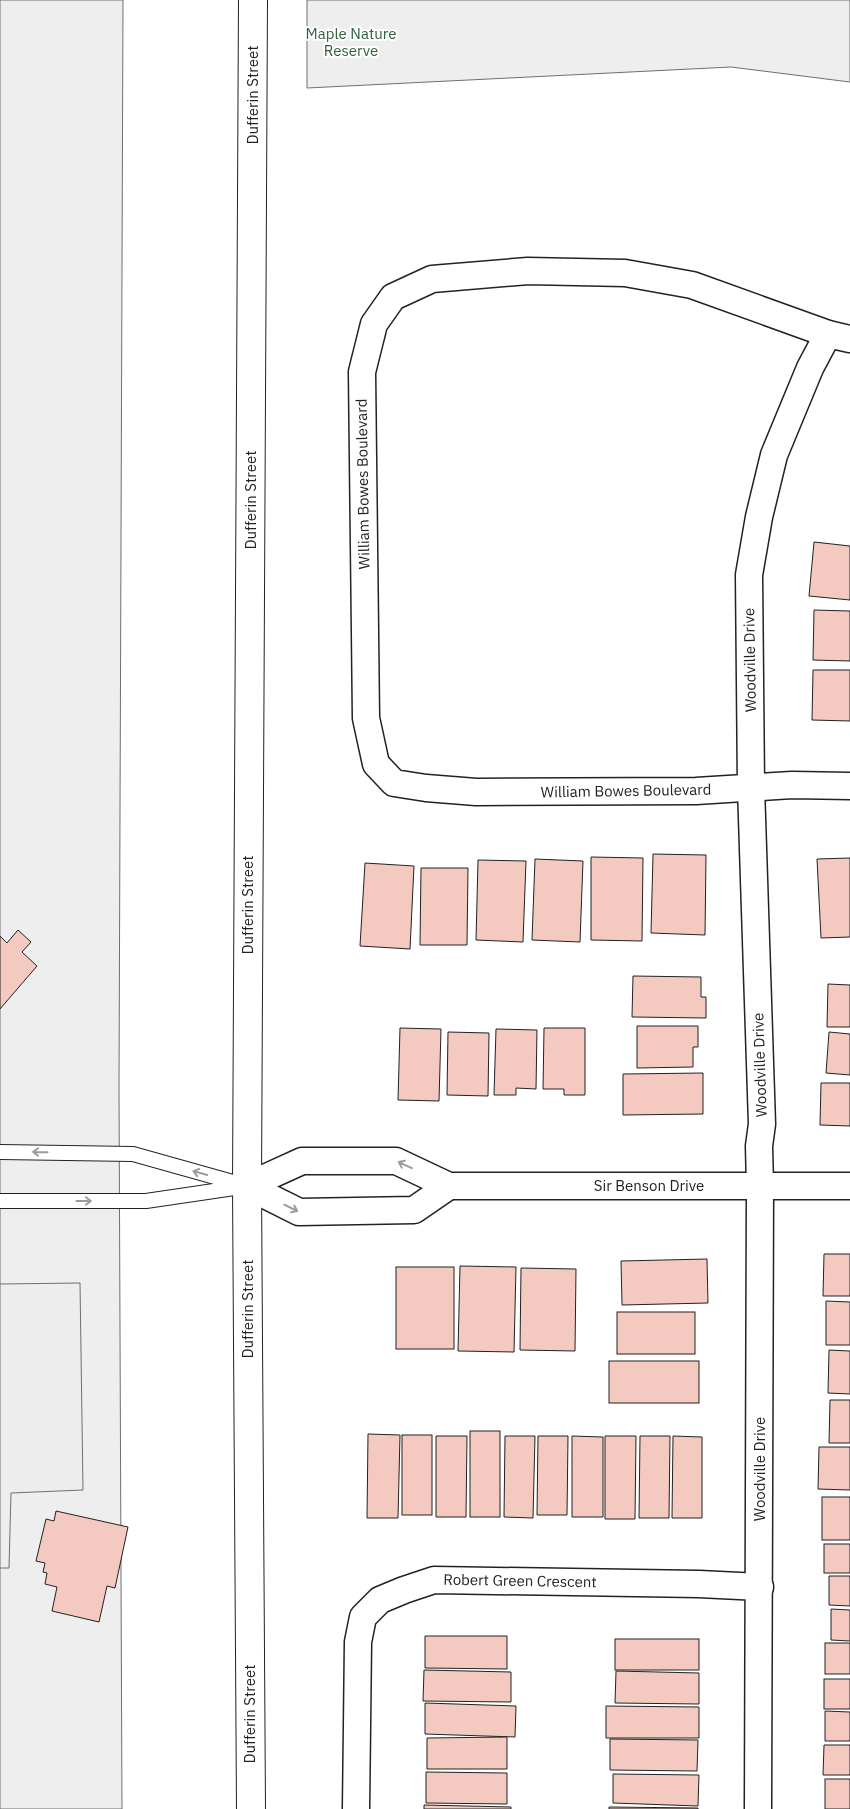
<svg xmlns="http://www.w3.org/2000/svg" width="850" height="1809" font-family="'IBM Plex Sans',sans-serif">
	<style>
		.green { fill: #eee; stroke: #6f6f6f }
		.parking { fill: #ededed; stroke: #6f6f6f }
		.building { fill: #f3c9c0; stroke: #222 }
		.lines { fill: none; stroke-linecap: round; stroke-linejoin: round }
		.service-casing { stroke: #222; stroke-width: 16 }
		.minor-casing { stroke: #222; stroke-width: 29 }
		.secondary-casing { stroke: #222; stroke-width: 30 }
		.service { stroke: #fff; stroke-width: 14 }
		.minor { stroke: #fff; stroke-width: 26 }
		.secondary { stroke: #fff; stroke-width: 28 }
		.oneway { stroke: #9c9c9c }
		.labels { text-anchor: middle; stroke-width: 4; stroke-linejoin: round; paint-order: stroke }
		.park-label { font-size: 15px; fill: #2f5e38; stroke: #fff }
		.street-label { font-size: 15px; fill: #222; stroke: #fff }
	</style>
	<rect width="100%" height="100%" fill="#fff"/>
	<g class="green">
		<path d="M0 0H123L119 1088 122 1809H0Z"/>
		<path d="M307 0H850V82L731 67 307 88Z"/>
	</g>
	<path class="parking" d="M80 1283 83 1490 11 1493 9 1568H0V1284Z"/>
	<g class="building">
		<path d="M814 542 850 546V600L809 596Z"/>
		<path d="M814 610 850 611V661L813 660Z"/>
		<path d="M813 670H850V721L812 720Z"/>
		<path d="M653 854 706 855 705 935 651 933Z"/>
		<path d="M591 857 643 858 642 941 591 940Z"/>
		<path d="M850 858V937L821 938 817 859Z"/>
		<path d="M535 859 583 861 580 942 532 940Z"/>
		<path d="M478 860 526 861 523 942 476 940Z"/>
		<path d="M365 863 414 866 410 949 360 946Z"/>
		<path d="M421 868H468L467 945H420Z"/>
		<path d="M18 930 31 942 22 952 37 966 0 1009V936L7 943Z"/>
		<path d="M633 976 701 977V997H706V1018L632 1017Z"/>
		<path d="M828 984 850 985V1027H827Z"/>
		<path d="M637 1026H698V1047H693V1067L637 1068Z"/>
		<path d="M400 1028 441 1029 439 1101 398 1100Z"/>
		<path d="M544 1028H585V1095H564V1089H543Z"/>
		<path d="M496 1029 537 1030 536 1089 516 1088V1095H494Z"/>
		<path d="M448 1032 489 1033 488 1096 447 1095Z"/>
		<path d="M829 1032 850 1034V1075L826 1073Z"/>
		<path d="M703 1073V1114L623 1115V1074Z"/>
		<path d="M821 1083H850V1126L820 1125Z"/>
		<path d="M824 1254H850V1296H823Z"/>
		<path d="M707 1259 708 1303 622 1305 621 1261Z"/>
		<path d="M460 1266 516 1267 514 1352 458 1351Z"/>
		<rect x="396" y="1267" width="58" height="82"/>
		<path d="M521 1268 576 1269 575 1351 520 1350Z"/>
		<path d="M826 1301 850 1302V1345H826Z"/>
		<rect x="617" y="1312" width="78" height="42"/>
		<path d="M829 1350 850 1351V1394L828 1393Z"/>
		<rect x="609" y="1361" width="90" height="42"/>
		<path d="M830 1400H850V1443H829Z"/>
		<rect x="470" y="1431" width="30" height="86"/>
		<path d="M368 1434 400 1435 398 1518H367Z"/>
		<rect x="402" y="1435" width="30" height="80"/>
		<path d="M436 1436H467L466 1517H436Z"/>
		<path d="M505 1436H535L533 1518 504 1517Z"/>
		<path d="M538 1436H568L567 1515H537Z"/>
		<path d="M572 1436 603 1437V1517H572Z"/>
		<path d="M605 1436H636L635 1519H605Z"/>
		<path d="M640 1436H670L669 1518H639Z"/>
		<path d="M673 1436 702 1437V1518H672Z"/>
		<path d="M819 1447H850V1490L818 1489Z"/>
		<rect x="822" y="1497" width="28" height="43"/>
		<path d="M56 1511 128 1527 115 1588 107 1586 99 1622 52 1611 57 1587 45 1584 47 1573 43 1572 45 1563 36 1561 46 1519 54 1521Z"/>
		<rect x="824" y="1544" width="26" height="29"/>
		<path d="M829 1576H850V1606L829 1605Z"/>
		<path d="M831 1609 850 1610V1641L831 1640Z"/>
		<path d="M425 1636H507V1669L425 1668Z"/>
		<rect x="615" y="1639" width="84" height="31"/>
		<rect x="825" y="1643" width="25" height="31"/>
		<path d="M424 1670 511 1672V1702L423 1701Z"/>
		<path d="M616 1671 699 1673V1704L615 1703Z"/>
		<rect x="824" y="1679" width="26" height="30"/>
		<path d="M425 1703 516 1706 515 1737 425 1734Z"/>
		<path d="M606 1706 699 1707V1738H606Z"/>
		<path d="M825 1711 850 1712V1741H825Z"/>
		<path d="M507 1737V1769H427V1738Z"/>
		<path d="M610 1739 698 1740 697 1771 610 1770Z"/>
		<path d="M824 1745H850V1775H823Z"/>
		<path d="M426 1772 507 1773V1804L426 1803Z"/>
		<path d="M613 1774 699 1775 698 1806 613 1803Z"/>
		<rect x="825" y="1779" width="25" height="30"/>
		<path d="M424 1805 511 1807V1809H424Z"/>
		<path d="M609 1807 698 1808V1809H609Z"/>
	</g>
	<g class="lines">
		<defs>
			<g id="service">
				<path d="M0 1152 133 1154 247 1186"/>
				<path d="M0 1201H146L241 1187"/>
			</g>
			<g id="minor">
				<path d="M850 339 828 334 692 285 625 273 528 271 432 279 393 297 374 324 362 372 366 718 376 764 394 783 426 788 476 792 696 791 792 785 850 786"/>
				<path d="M247 1186 302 1161H396L449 1186H850"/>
				<path d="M247 1186 299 1212 414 1210 449 1186"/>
				<path d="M356 1809 358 1642 363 1617 380 1600 404 1590 434 1580 699 1584 760 1587"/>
				<path d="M758 1809 760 1186 759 1146 762 1124 751 787 749 575 759 517 774 455 810 368 828 334"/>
			</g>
			<path id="secondary" d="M251 1809 247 1186 253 0"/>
		</defs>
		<use href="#service" class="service-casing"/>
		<use href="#minor" class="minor-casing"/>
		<use href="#secondary" class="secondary-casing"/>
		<use href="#service" class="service"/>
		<use href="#minor" class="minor"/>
		<use href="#secondary" class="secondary"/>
	</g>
	<defs><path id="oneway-shaft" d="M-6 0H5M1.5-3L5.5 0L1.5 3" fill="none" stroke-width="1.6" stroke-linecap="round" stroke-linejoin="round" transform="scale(1.25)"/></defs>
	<g class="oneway">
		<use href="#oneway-shaft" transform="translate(40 1152) rotate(-179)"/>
		<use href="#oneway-shaft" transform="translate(405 1165) rotate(-155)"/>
		<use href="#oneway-shaft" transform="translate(200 1173) rotate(-164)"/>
		<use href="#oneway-shaft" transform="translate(84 1201)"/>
		<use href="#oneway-shaft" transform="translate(291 1208) rotate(26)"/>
	</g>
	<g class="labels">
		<g class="park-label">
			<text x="351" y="39">Maple Nature<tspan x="351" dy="17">Reserve</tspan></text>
		</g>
		<g class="street-label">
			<text transform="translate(253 95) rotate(-90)" y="5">Dufferin Street</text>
			<text transform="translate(363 484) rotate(-91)" y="5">William Bowes Boulevard</text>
			<text transform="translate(251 500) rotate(-90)" y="5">Dufferin Street</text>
			<text transform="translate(750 660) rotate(-91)" y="5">Woodville Drive</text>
			<text transform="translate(626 791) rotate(-1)" y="5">William Bowes Boulevard</text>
			<text transform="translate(248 905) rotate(-90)" y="5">Dufferin Street</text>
			<text transform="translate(760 1065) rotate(-92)" y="5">Woodville Drive</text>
			<text x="649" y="1191">Sir Benson Drive</text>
			<text transform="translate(248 1309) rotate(-90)" y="5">Dufferin Street</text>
			<text transform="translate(760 1469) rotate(-90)" y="5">Woodville Drive</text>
			<text transform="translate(520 1581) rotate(1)" y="5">Robert Green Crescent</text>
			<text transform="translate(250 1714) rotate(-90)" y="5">Dufferin Street</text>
		</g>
	</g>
</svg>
